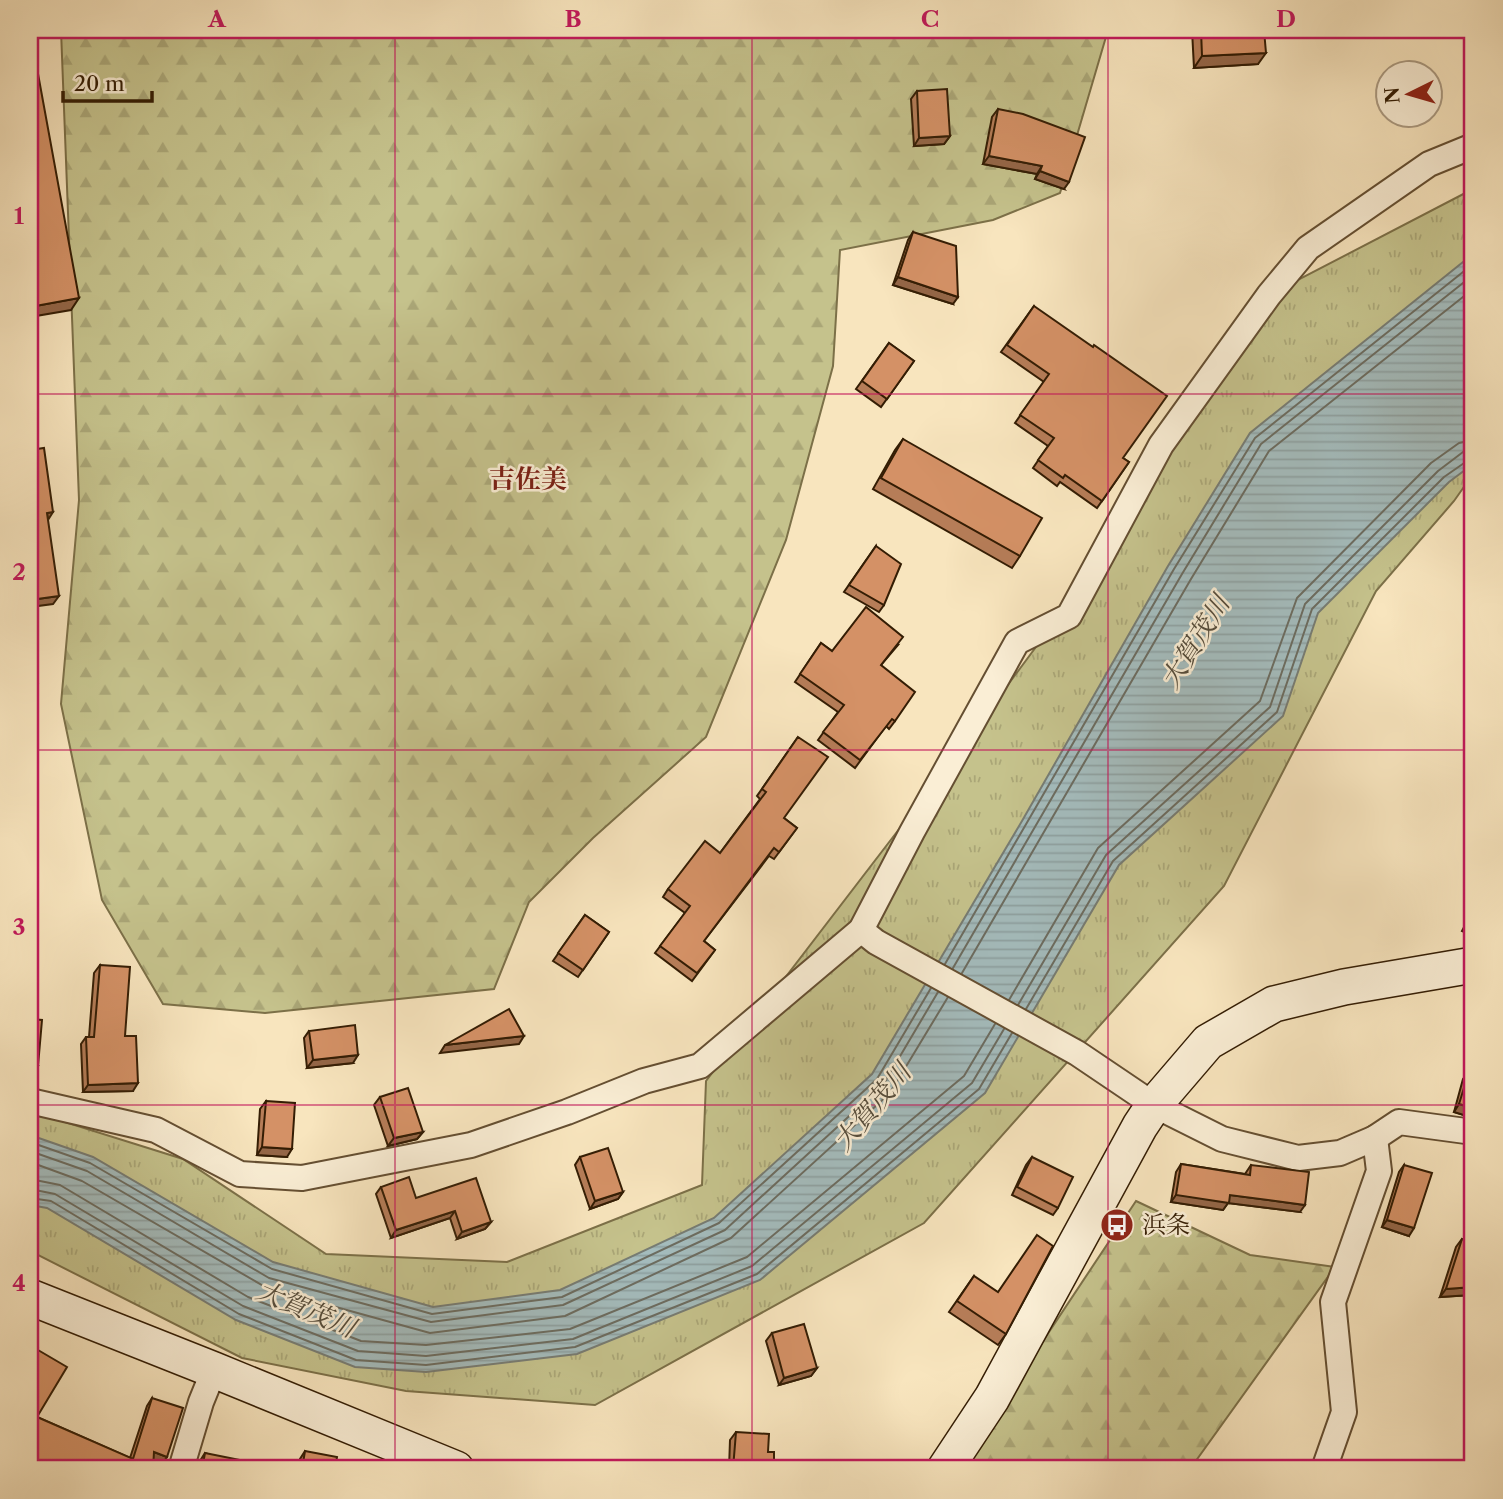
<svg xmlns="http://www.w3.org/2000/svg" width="1503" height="1499" font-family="'Libre Caslon Text','Noto Serif JP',serif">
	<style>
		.grass { fill: url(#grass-tufts); stroke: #7c7048; stroke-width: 2 }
		.forest { fill: url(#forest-firs); stroke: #7c7048; stroke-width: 2 }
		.water { fill: url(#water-rules); stroke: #777c73; stroke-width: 2 }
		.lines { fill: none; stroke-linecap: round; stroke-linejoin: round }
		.shore { stroke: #6c6c60; stroke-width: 2 }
		.street-casing { stroke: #654f32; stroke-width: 28 }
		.secondary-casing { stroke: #341d04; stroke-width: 38 }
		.street { stroke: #faeed5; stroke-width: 24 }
		.secondary { stroke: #faeed5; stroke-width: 35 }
		.wall { fill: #b67d58; stroke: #341d04; stroke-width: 2 }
		.shaded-wall { fill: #946647; stroke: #341d04; stroke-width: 2 }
		.building { fill: #d49166; stroke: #341d04; stroke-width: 2 }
		.grid { fill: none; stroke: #c2185b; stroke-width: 2; stroke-opacity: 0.55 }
		.labels { text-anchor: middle; stroke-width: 5; stroke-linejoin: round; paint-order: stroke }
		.poi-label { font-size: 24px; fill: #341d04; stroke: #faeed5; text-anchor: start }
		.neighbourhood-label { font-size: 26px; font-weight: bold; fill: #7a1f14; stroke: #faeed5 }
		.water-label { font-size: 26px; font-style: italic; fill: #564d3c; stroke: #faeed5 }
		.neatline { fill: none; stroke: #c2185b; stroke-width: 2.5 }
		.grid-label { font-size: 23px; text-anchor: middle; font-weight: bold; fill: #c2185b }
	</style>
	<defs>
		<pattern id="grass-tufts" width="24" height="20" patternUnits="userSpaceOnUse" patternTransform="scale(1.75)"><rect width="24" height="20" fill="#c5c28c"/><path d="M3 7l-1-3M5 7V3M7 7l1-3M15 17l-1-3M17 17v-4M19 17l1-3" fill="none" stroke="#aaa677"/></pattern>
		<pattern id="forest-firs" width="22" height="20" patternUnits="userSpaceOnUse" patternTransform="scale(1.75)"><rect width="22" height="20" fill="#c5c28c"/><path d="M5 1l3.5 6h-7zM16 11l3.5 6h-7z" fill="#aaa677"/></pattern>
		<pattern id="water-rules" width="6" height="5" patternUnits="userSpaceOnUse" patternTransform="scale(1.75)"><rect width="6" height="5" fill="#a4bcbd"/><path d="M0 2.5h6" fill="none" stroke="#8ea1a1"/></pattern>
	</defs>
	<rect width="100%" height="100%" fill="#f8e5be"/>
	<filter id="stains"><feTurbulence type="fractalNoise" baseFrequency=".00286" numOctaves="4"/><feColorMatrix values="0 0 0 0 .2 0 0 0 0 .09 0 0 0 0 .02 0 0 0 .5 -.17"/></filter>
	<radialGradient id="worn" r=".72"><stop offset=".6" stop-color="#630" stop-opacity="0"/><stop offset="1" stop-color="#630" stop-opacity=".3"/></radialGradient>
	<path class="grass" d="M1473 189V474L1454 501 1376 591 1224 886 924 1223 595 1405 406 1391 242 1358 30 1251V1111L183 1159 326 1254 507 1262 702 1185 706 1081 949 764 1053 624 1269 295Z"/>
	<g class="forest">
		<path d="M61 30H1108L1060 193 993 220 840 250 833 366 786 540 706 737 593 838 529 902 494 989 265 1013 163 1004 102 900 61 704 79 500Z"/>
		<path d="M1136 1201 1250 1255 1335 1267 1190 1469H958Z"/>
	</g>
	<path class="water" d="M1473 254V464L1449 482 1318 613 1283 716 1119 865 985 1093 760 1280 577 1354 426 1372 355 1367 236 1320 47 1208 30 1205V1135L93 1157 273 1262 433 1307 560 1290 714 1218 872 1074 1022 821 1168 566 1250 433Z"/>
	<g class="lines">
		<g class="shore">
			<path d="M945 964 1174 569 1255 438 1473 264"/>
			<path d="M953 968 1182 574 1261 444 1473 275"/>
			<path d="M962 973 1191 579 1269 451 1473 289"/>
			<path d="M1009 1000 1098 848 1260 701 1297 598 1431 463 1459 443 1473 440"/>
			<path d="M1018 1005 1106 855 1270 707 1305 604 1438 471 1463 452 1473 451"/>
			<path d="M1026 1009 1113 861 1277 712 1312 609 1444 477 1467 461 1473 459"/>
			<path d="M30 1142 90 1163 272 1269 432 1314 562 1297 719 1223 877 1079 931 988"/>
			<path d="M30 1151 87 1171 269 1278 431 1322 563 1305 725 1230 883 1085 938 992"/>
			<path d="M30 1162 82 1181 267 1288 430 1333 565 1316 731 1238 890 1093 948 997"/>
			<path d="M30 1179 60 1185 248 1297 361 1341 426 1345 570 1329 747 1257 964 1076 995 1024"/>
			<path d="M30 1189 55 1194 243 1306 358 1351 426 1356 573 1339 752 1266 972 1083 1004 1029"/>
			<path d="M30 1198 51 1201 239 1314 356 1360 426 1365 575 1347 757 1274 979 1089 1012 1033"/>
		</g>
		<defs>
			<g id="street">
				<path d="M861 930 876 942 1077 1053 1154 1105 1222 1139 1298 1158 1340 1153 1375 1138 1399 1122 1473 1132"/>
				<path d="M30 1101 156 1130 240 1174 302 1178 471 1145 567 1112 644 1081 700 1066 861 930 912 832 1017 642 1069 616 1161 445 1269 295 1308 248 1429 164 1473 146"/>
				<path d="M181 1469 201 1402 214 1370"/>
				<path d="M1324 1469 1344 1412 1333 1302 1379 1171 1375 1138"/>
			</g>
			<g id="secondary">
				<path d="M30 1297 214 1370 456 1469"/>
				<path d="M945 1469 992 1398 1140 1126 1154 1105 1208 1042 1274 1004 1344 987 1473 965"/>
			</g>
		</defs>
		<use href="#street" class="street-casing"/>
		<use href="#secondary" class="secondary-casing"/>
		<use href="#street" class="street"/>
		<use href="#secondary" class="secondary"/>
	</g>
	<g class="wall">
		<path d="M1192 30H1264L1258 64 1194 68Z"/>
		<path d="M917 91 950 136 944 144 914 146 911 99Z"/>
		<path d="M998 109 1064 189 1035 179 1037 174 983 164 992 117Z"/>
		<path d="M913 232 953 304 893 285 908 240Z"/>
		<path d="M1034 306 1123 458 1129 462 1097 508 1060 482 1057 486 1033 468 1048 446 1015 423 1044 382 1001 352Z"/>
		<path d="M889 343 914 361 881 407 856 389Z"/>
		<path d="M903 439 1020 556 1012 568 873 489 895 450Z"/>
		<path d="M876 546 884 605 879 612 844 592Z"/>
		<path d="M821 643 832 651 898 645 881 665 895 721 889 729 886 726 855 768 818 740 838 712 795 682Z"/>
		<path d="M798 737 784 818 797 828 774 859 769 856 704 941 715 950 692 981 655 953 685 913 663 897 668 889 720 853 760 799 757 796Z"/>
		<path d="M1473 910V936L1462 931Z"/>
		<path d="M585 915 609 932 578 977 553 961Z"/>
		<path d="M100 965 125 1036 133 1091 83 1092 81 1044 86 1037H89L94 973Z"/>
		<path d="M309 1031 353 1063 307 1068 304 1038Z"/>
		<path d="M1473 1067V1118L1454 1112 1463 1079 1469 1072H1470Z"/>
		<path d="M380 1097 423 1132 417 1139 388 1146 374 1105Z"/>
		<path d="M266 1101 287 1157 257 1155 260 1109Z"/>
		<path d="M580 1157 623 1192 618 1199 590 1209 575 1165Z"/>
		<path d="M1032 1157 1058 1208 1053 1215 1012 1195 1026 1165Z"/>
		<path d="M1181 1164 1245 1174 1251 1165 1300 1212 1228 1203 1223 1210 1171 1202 1176 1172Z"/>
		<path d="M1404 1165 1409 1236 1382 1227 1399 1172Z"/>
		<path d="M381 1187 416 1198 491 1222 485 1229 457 1239 450 1218 391 1238 376 1194Z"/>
		<path d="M1462 1239 1473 1243V1292L1471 1295 1440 1297 1456 1247Z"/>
		<path d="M974 1276 1006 1334 998 1345 949 1312Z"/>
		<path d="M772 1333 817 1368 811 1376 779 1385 766 1341Z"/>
		<path d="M38 1350 37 1417 130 1458 147 1406 152 1398 162 1464 153 1461 30 1469V1362Z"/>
		<path d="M736 1432 768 1452 774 1469H729L730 1440Z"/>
		<path d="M305 1451 335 1469H298L300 1459Z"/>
		<path d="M205 1453 249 1469H198L200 1461Z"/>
	</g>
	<g class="shaded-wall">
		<path d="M1266 53 1258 64 1194 68 1202 56Z"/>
		<path d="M950 136 944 144 914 146 919 138Z"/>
		<path d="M989 156 1042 166 1037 174 983 164Z"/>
		<path d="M1040 171 1069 182 1064 189 1035 179Z"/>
		<path d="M898 277 958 297 953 304 893 285Z"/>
		<path d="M79 298 71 310 30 317V307Z"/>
		<path d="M53 512 48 520 47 513Z"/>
		<path d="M59 596 53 604 30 607V600Z"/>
		<path d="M37 685 31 693H30V686Z"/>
		<path d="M524 1036 519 1044 440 1053 445 1045Z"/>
		<path d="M358 1055 353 1063 307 1068 313 1060Z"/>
		<path d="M30 1065 38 1066 31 1076H30Z"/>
		<path d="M138 1083 133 1091 83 1092 88 1085Z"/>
		<path d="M1459 1104 1473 1108V1118L1454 1112Z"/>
		<path d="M423 1132 417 1139 388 1146 394 1138Z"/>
		<path d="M262 1147 292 1149 287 1157 257 1155Z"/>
		<path d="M623 1192 618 1199 590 1209 595 1201Z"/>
		<path d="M1176 1195H1230L1305 1205 1300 1212 1228 1203 1223 1210 1171 1202Z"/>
		<path d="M455 1211 450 1218 391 1238 396 1230Z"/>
		<path d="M1387 1220 1414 1228 1409 1236 1382 1227Z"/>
		<path d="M491 1222 485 1229 457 1239 462 1232Z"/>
		<path d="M1473 1287V1292L1471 1295 1440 1297 1446 1289Z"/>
		<path d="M817 1368 811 1376 779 1385 784 1378Z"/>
		<path d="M154 1452 167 1457 162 1464 148 1460Z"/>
	</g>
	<g class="building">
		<path d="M30 30 79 298 30 307Z"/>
		<path d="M1201 30H1264L1266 53 1202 56Z"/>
		<path d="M947 89 950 136 919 138 917 91Z"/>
		<path d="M998 109 1023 114 1085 137 1069 182 1040 171 1042 166 989 156Z"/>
		<path d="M913 232 956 246 958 297 898 277Z"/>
		<path d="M1034 306 1093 347 1094 345 1167 396 1123 458 1129 462 1102 501 1065 475 1063 478 1038 460 1054 438 1020 415 1049 374 1007 345Z"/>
		<path d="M889 343 914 361 887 399 862 381Z"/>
		<path d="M903 439 1042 518 1020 556 881 478Z"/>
		<path d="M44 448 53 512 47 513 59 596 30 600V450Z"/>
		<path d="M876 546 901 564 884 605 849 585Z"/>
		<path d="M866 607 903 637 881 665 915 692 895 721 892 719 860 760 823 732 844 705 800 674 821 643 832 651Z"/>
		<path d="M30 634 37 685 30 686Z"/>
		<path d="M798 737 828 757 784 818 797 828 779 852 774 848 704 941 715 950 697 973 660 946 690 906 668 889 705 841 720 853 766 792 762 789Z"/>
		<path d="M1473 911V931L1465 927Z"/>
		<path d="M585 915 609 932 583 970 558 953Z"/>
		<path d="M100 965 130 967 125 1036H136L138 1083 88 1085 86 1037H94Z"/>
		<path d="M509 1009 524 1036 445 1045Z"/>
		<path d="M30 1019 42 1020 38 1066 30 1065Z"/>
		<path d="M355 1025 358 1055 313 1060 309 1031Z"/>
		<path d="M1473 1069V1108L1459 1104 1469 1072 1471 1073Z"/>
		<path d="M408 1088 423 1132 394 1138 380 1097Z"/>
		<path d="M266 1101 295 1103 292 1149 262 1147Z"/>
		<path d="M608 1148 623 1192 595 1201 580 1157Z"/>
		<path d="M1032 1157 1073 1177 1058 1208 1017 1187Z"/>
		<path d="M1181 1164 1250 1175 1251 1165 1309 1172 1305 1205 1230 1195 1229 1203 1176 1195Z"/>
		<path d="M1404 1165 1432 1173 1414 1228 1387 1220Z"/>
		<path d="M409 1177 416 1198 476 1178 491 1222 462 1232 455 1211 396 1230 381 1187Z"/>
		<path d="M1037 1235 1053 1246 1006 1334 957 1301 974 1276 998 1292Z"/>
		<path d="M1462 1239 1473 1243V1287L1446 1289Z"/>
		<path d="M804 1324 817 1368 784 1378 772 1333Z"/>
		<path d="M38 1350 67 1367 37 1417 133 1459 152 1398 183 1408 167 1457 154 1452 153 1469H30V1363Z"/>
		<path d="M736 1432 769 1434 768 1452H774V1469H733Z"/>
		<path d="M305 1451 337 1457 335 1469H302Z"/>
		<path d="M205 1453 250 1462 249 1469H202Z"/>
	</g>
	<path class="grid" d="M395 30V1469M752 30V1469M1108 30V1469M30 394H1473M30 750H1473M30 1105H1473"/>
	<defs>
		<symbol id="bus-disc" viewBox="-11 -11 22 22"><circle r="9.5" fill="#8f2418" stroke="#faeed5"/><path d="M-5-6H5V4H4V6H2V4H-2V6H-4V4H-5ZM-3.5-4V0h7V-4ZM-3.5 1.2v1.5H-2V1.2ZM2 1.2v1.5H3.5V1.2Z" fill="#fff"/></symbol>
	</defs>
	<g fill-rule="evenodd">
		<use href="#bus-disc" x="1098" y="1206" width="38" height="38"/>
	</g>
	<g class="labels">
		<g class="poi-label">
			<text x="1142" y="1233">浜条</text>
		</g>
		<g class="neighbourhood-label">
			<text x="528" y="488">吉佐美</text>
		</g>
		<g class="water-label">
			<text transform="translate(1195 642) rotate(-58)" y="9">大賀茂川</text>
			<text transform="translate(872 1107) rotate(-50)" y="9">大賀茂川</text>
			<text transform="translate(306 1309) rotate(23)" y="9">大賀茂川</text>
		</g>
	</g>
	<rect width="1503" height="1499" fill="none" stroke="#f8e5be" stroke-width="77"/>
	<g transform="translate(1409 94) rotate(265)"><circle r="33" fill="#faeed5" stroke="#ab9a81" stroke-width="2"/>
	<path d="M0-5L12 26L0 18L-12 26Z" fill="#8f2418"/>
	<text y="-10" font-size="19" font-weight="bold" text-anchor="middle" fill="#341d04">N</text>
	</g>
	<path d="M63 91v10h89v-10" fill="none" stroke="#341d04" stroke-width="3.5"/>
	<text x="74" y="91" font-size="21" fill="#341d04" stroke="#faeed5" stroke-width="5" paint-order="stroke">20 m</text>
	<rect x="38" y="38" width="1426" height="1422" class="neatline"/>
	<g class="grid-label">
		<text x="217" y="27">A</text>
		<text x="573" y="27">B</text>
		<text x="930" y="27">C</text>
		<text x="1286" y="27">D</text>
		<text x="19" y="224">1</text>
		<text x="19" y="580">2</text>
		<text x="19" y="935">3</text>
		<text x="19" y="1291">4</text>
	</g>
	<rect width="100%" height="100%" filter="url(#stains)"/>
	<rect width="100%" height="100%" fill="url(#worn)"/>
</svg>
